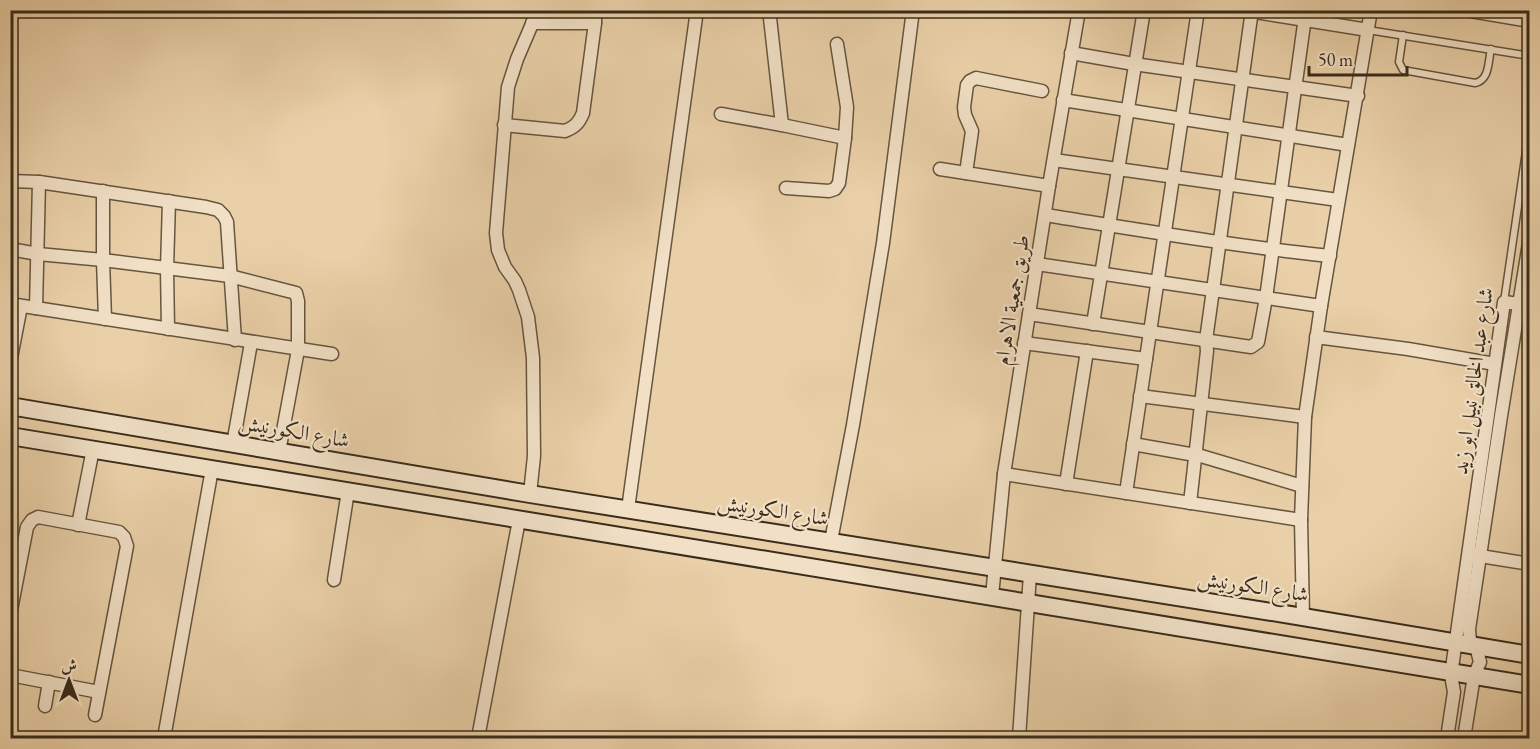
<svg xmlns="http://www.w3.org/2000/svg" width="1540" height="749" font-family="'EB Garamond',Amiri,serif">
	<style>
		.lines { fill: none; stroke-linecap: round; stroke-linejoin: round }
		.lane-casing { stroke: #66553f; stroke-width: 9 }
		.street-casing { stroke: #66553f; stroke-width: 15 }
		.secondary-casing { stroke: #3a2c1c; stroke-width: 20 }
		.lane { stroke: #f1e0c6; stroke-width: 6 }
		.street { stroke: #f1e0c6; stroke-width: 12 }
		.secondary { stroke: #f1e0c6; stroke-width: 16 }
		.labels { text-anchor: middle; stroke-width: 4.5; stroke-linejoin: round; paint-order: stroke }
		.street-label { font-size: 21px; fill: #3a2c1c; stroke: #f1e0c6 }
	</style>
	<rect width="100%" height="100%" fill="#ead0a8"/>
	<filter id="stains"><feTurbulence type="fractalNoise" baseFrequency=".00333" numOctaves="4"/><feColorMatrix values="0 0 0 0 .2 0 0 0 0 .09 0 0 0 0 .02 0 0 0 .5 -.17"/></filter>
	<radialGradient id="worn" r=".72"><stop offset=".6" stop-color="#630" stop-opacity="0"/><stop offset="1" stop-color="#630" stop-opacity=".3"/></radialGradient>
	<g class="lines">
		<defs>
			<g id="lane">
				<path d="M1368 30 1530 56"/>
				<path d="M1403 35 1399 62 1403 70 1475 83C1490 80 1488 61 1491 49"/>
				<path d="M1504 302 1530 124"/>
			</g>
			<g id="street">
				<path d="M771 10 770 18 782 125"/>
				<path d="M1242 10 1368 30"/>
				<path d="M1465 10 1530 21"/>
				<path d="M532 23H595"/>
				<path d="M1071 53 1134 64 1358 96"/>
				<path d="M1063 100 1348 145"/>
				<path d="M721 114 782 125 845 138"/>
				<path d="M504 125 565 131C575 127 579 123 583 113L595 23V10"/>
				<path d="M1054 160 1338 200"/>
				<path d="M940 169 1049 186"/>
				<path d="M966 173 972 131 965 115 964 107 967 85 970 81 976 78 1042 91"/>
				<path d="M10 181 39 182 206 207 218 210 224 216 227 222 235 340"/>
				<path d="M786 188 829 191 835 189 839 183 845 138 847 107 837 44"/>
				<path d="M103 191V260L105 319"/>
				<path d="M1045 215C1140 230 1234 246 1330 256"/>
				<path d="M10 249 38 254 103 260 230 276 296 293 298 301V350L279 452"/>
				<path d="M1037 264 1321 306"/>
				<path d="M10 304 332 354"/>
				<path d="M36 308 39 182"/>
				<path d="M1029 314 1251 347 1258 342 1266 298 1306 10"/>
				<path d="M1093 324 1144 10"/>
				<path d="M168 329 167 269 169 201"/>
				<path d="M1316 337 1408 349 1495 364"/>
				<path d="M1024 343 1146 359"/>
				<path d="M10 363 21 306"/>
				<path d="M1140 396 1305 417"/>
				<path d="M233 444 251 343"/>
				<path d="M1133 444 1201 456 1302 486"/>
				<path d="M1004 474 1301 520"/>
				<path d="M1066 484 1087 351"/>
				<path d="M1126 493 1198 10"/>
				<path d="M530 494 534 456 533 358 528 317 519 290 515 281 505 267 498 250 496 233 508 87 517 59 538 10"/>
				<path d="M1190 503 1207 351 1206 340 1252 10"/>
				<path d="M628 509 697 10"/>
				<path d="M78 525 93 449"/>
				<path d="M831 541 853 425 883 243 913 10"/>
				<path d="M1474 555 1530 564"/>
				<path d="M334 580 348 491"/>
				<path d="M992 596 1004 474 1049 186 1079 10"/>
				<path d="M10 615 27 527 32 520 38 517 119 532 124 537 127 546 95 715"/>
				<path d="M1303 617 1301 520 1305 417 1321 306 1371 10"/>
				<path d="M10 675 99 692"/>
				<path d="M45 706 49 682"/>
				<path d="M10 738H11"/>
				<path d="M164 738 212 469"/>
				<path d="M478 738 519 520"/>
				<path d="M1019 738 1030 574"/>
				<path d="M1447 738 1454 692 1451 675 1504 302 1519 304"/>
				<path d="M1464 738 1474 676 1480 662 1477 650 1470 641 1469 629 1501 416 1530 237"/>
			</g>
			<g id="secondary">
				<path d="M10 406 530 494 1303 617 1530 655"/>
				<path d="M10 436 1530 685"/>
			</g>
		</defs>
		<use href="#lane" class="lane-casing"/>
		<use href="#street" class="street-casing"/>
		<use href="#secondary" class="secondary-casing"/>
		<use href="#lane" class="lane"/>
		<use href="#street" class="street"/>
		<use href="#secondary" class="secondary"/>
	</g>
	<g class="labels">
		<g class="street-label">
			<text transform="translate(1012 300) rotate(-81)" y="7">طريق جمعية الاهرام</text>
			<text transform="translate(1473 381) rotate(-82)" y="7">شارع عبد الخالق نبيل ابو زيد</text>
			<text transform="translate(294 431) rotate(10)" y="7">شارع الكورنيش</text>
			<text transform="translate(773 510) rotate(9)" y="7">شارع الكورنيش</text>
			<text transform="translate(1253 586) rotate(9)" y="7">شارع الكورنيش</text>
		</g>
	</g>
	<rect width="1540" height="749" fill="none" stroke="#ead0a8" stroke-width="36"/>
	<rect x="12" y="12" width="1516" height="725" fill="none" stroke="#3a2c1c" stroke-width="3"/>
	<rect x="18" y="18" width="1504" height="713" fill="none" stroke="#3a2c1c" stroke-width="1.5"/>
	<g transform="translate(69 680)" stroke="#f1e0c6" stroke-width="4.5" paint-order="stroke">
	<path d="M0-4.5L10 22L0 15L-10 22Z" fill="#3a2c1c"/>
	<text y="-9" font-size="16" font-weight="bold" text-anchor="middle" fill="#3a2c1c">ش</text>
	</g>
	<path d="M1309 66v9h98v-9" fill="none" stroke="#3a2c1c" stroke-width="3"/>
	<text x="1318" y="66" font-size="18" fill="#3a2c1c" stroke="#f1e0c6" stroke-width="4.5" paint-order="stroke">50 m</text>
	<rect width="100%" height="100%" filter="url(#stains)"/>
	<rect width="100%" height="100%" fill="url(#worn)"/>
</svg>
